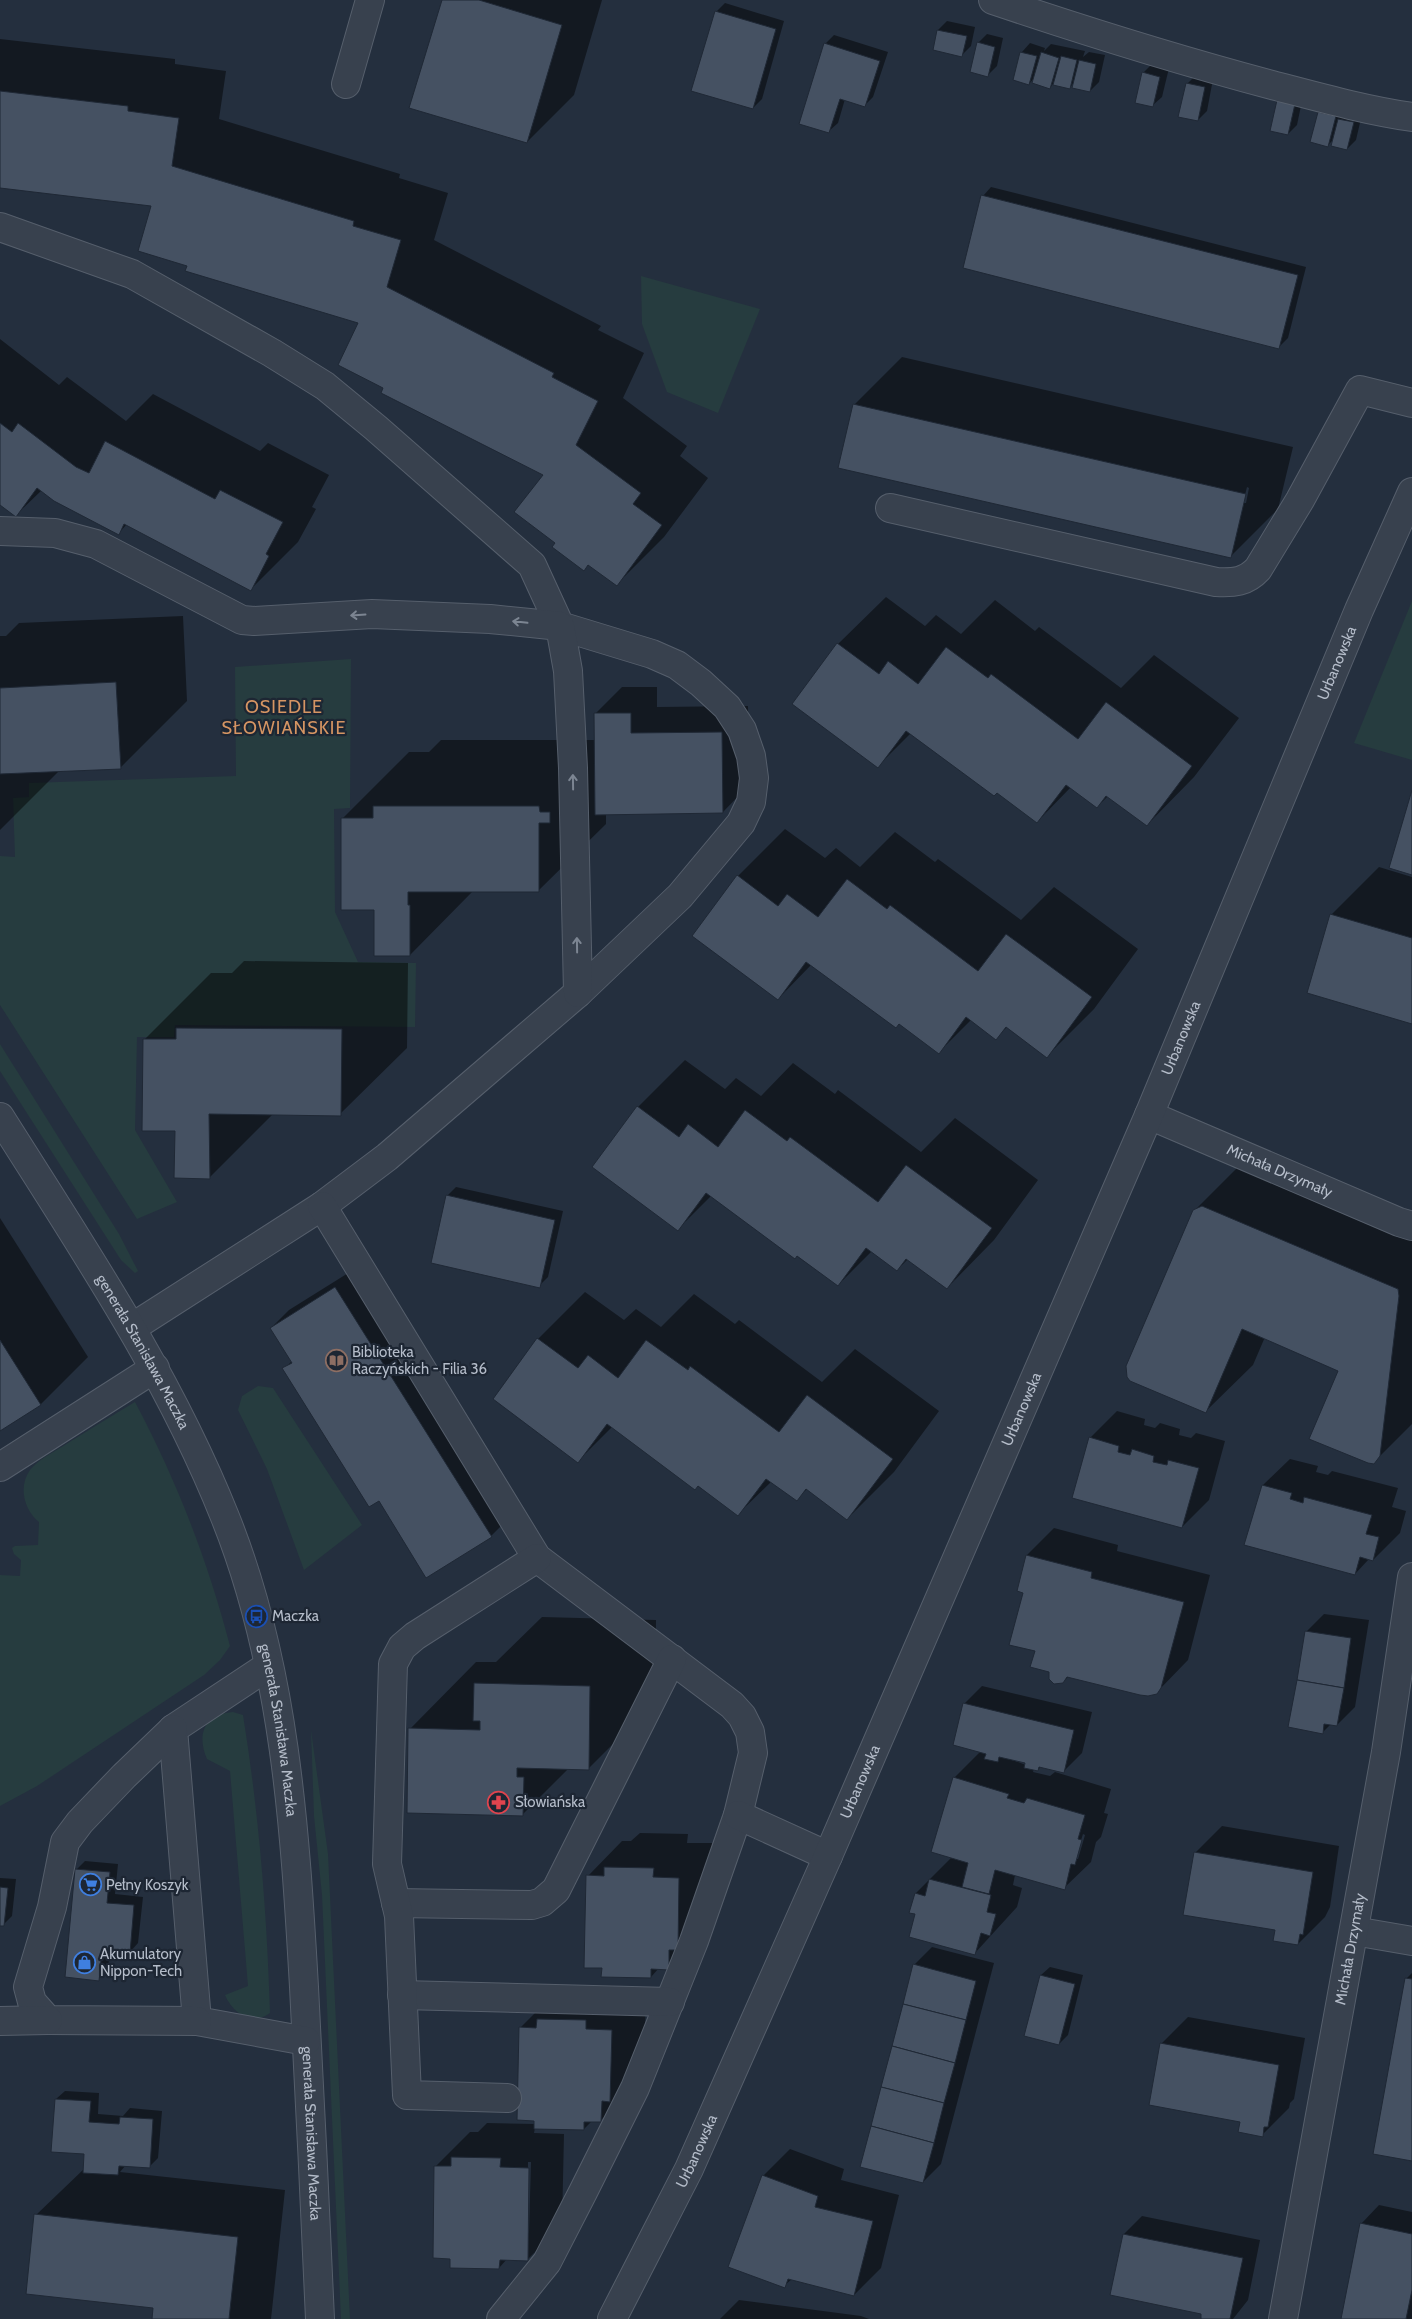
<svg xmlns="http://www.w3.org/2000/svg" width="1412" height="2319" font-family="Cabin,sans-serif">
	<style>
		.green { fill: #263c3f }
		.shadow { fill: #0007; fill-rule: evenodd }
		.building { fill: #455162; stroke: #1f2835 }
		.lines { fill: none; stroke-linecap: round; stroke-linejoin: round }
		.minor-casing { stroke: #565f6c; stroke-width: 30 }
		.minor { stroke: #38414e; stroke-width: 28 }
		.oneway { stroke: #7c8592 }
		.labels { text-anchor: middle; stroke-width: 4.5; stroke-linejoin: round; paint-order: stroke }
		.street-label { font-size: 15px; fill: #b4bcc9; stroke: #1d2633 }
		.poi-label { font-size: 15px; fill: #b4bcc9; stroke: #1d2633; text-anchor: start }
		.quarter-label { font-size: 18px; letter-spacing: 1px; fill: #d59563; stroke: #1d2633 }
	</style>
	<rect width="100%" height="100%" fill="#242f3e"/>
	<g class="green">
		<path d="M641 276 760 309 718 413 667 392 642 324Z"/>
		<path d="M1412 601V760L1354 743Z"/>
		<path d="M351 659 350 808 334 809 335 912 358 962 416 963 415 1027 175 1025 174 1037H137L135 1130 177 1202 137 1219 0 1005V856L15 857 13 798 29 797V783L236 776 235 667Z"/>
		<path d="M0 1044 119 1234 138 1271 135 1273 121 1260 0 1071Z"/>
		<path d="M258 1386 273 1388 362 1525 304 1570 267 1469 238 1410 242 1396Z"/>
		<path d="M135 1402C176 1479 208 1561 230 1646L220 1660 204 1675 37 1786 0 1806V1575L20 1576 21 1560 14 1554 12 1548 15 1546 38 1545 39 1522C24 1510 18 1487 30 1470 40 1458 56 1451 68 1443 90 1429 112 1416 135 1402Z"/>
		<path d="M233 1712 243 1715C259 1814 267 1913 270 2013 252 2026 233 2014 225 1995L248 1986 230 1771 207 1759C196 1734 205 1714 233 1712Z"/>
		<path d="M311 1730 328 1854 350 2319H341L322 1895 314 1816Z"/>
	</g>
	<g class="shadow">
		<path d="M443 0H602L574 95 527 142Z"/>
		<path d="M725 3 784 21 762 99 753 108 716 12Z"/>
		<path d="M947 21 975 27 971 46 962 55 938 30Z"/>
		<path d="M987 34 1003 38 997 66 988 75 978 43Z"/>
		<path d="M834 35 888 52 873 97 864 106 845 99 838 123 829 131 825 44Z"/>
		<path d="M0 39 175 59V64L226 71 219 119 400 174 399 178 448 193 434 240 601 326 598 330 644 353 623 398 687 446 680 456 708 478 664 537 617 584 557 543 545 475 385 388 360 322 188 265 153 205 0 187Z"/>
		<path d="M1030 43 1045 48 1044 51 1051 44 1085 51 1083 57 1089 52 1105 55 1099 82 1090 91 1075 82 1069 88 1053 84 1050 88 1035 77 1029 84 1022 52Z"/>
		<path d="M1152 64 1169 68 1162 97 1153 105 1143 73Z"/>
		<path d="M1196 75 1213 79 1207 111 1198 120 1187 84Z"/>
		<path d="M1303 96 1297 125 1288 134 1272 130Z"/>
		<path d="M1328 103 1362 114 1356 140 1347 149 1334 139 1327 146 1319 112Z"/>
		<path d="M991 187 1306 267 1288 338 1279 347 983 196Z"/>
		<path d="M0 339 59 385 67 377 126 421 153 394 260 451 268 443 329 475 312 507 316 509 298 542 250 590 127 524 119 533 42 490 16 515 0 503Z"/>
		<path d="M902 357 1293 447 1278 509 1231 556 854 405ZM1247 487 1249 488 1246 503H1243Z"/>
		<path d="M886 597 925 626 936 615 961 634 995 600 1035 631 1039 627 1121 688 1154 655 1239 718 1194 777 1147 825 1108 796 1097 807 1071 787 1037 822 997 792 911 733 878 766 794 704 838 644Z"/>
		<path d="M183 616 187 701 120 768 60 770 0 830V636H6L19 623Z"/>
		<path d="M622 687H657V707L748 706 749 785 723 812 606 814V824L539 890H474L410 955 375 909 342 819 409 752H429L441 740H595V714Z"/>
		<path d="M785 829 825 858 836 848 860 867 895 832 935 862 938 859 1021 920 1054 887 1138 949 1094 1009 1047 1056 1007 1027 996 1038 971 1020 939 1052 899 1023 812 964 778 999 738 876Z"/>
		<path d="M1379 867 1412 877V1023L1331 915Z"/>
		<path d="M244 961 408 963 407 1048 340 1114 274 1113 210 1177 176 1130 145 1039 211 973H232Z"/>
		<path d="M685 1060 725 1089 736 1078 761 1096 793 1063 835 1094 838 1090 921 1152 955 1118 1038 1180 994 1240 947 1288 908 1259 897 1270 872 1251 838 1285 711 1196 678 1229 638 1107Z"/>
		<path d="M1242 1163 1412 1228V1424L1374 1462 1340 1370 1265 1337 1253 1365 1205 1412 1194 1211Z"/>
		<path d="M456 1187 563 1211 548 1277 539 1286 447 1196Z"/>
		<path d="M0 1218 88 1357 41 1404 0 1430Z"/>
		<path d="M353 1270 509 1518 491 1536 379 1499 284 1369 292 1361 271 1328 289 1310Z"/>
		<path d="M585 1292 624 1320 636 1309 661 1327 694 1294 735 1324 739 1320 822 1382 855 1349 939 1411 894 1472 847 1519 807 1489 797 1499 772 1481 738 1514 612 1427 578 1461 494 1398 538 1339Z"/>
		<path d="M1117 1411 1145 1419 1144 1425 1155 1428 1160 1423 1180 1429 1179 1435 1191 1438 1196 1433 1225 1441 1209 1500 1182 1527 1090 1438Z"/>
		<path d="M1290 1459 1318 1466 1316 1472 1328 1475 1332 1471 1398 1488 1392 1507 1406 1511 1400 1533 1373 1560 1369 1559 1355 1574 1263 1485Z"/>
		<path d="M1054 1528 1118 1545 1117 1551 1210 1575 1188 1660 1156 1693 1069 1676 1063 1682 1050 1671 1037 1650 1025 1592 1027 1555Z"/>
		<path d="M1324 1614 1369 1620 1355 1707 1337 1725 1331 1724 1323 1732 1306 1632Z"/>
		<path d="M542 1617 656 1620 655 1702 588 1769 569 1768 523 1814 410 1729 476 1662H496Z"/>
		<path d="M982 1686 1092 1712 1082 1753 1064 1771 1041 1766 1038 1770 1034 1769 1033 1772 1050 1776 1055 1772 1111 1789 1104 1813 1108 1814 1101 1837 1096 1842 1091 1862 1064 1888 1015 1875 1013 1885 1022 1888 1017 1907 975 1953 916 1913V1893L952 1857 954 1778 981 1751 964 1704ZM1015 1759 1027 1762 1026 1765 1015 1761ZM1083 1834 1085 1835 1078 1859H1075Z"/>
		<path d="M1222 1826 1339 1846 1330 1907 1325 1917 1298 1944 1276 1929 1195 1853Z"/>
		<path d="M640 1833 688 1834 687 1843H713L712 1914 668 1969 659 1968 651 1977 603 1967 588 1876 622 1841H631Z"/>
		<path d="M85 1861 118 1864 115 1894 143 1897 138 1943 130 1952 110 1950 108 1970 99 1979 76 1870Z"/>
		<path d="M0 1878 16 1879 12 1916 3 1925H0Z"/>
		<path d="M932 1947 994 1963 941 2164 923 2182 914 1965Z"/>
		<path d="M1050 1967 1083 1975 1068 2035 1059 2044 1041 1975Z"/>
		<path d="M1412 1973V2160L1407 1978Z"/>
		<path d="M573 1985 620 1986V1995L646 1996 644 2066 635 2086 600 2121H592L584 2129 535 2128 534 2133 564 2134 562 2225 527 2260 507 2259 499 2268 451 2258 436 2166 470 2132H478L487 2123 536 2124 520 2028 555 1993H564ZM528 2162H531L529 2232 527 2235Z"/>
		<path d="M1188 2017 1305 2038 1294 2099 1290 2103 1289 2108 1262 2135 1242 2121 1161 2044Z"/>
		<path d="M65 2091 99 2093 98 2114 123 2116 130 2108 162 2111 158 2158 149 2167 126 2165 120 2172 285 2190 271 2319H153L154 2307 36 2215 85 2168 86 2153 56 2099Z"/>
		<path d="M790 2149 844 2169 841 2180 899 2195 881 2268 854 2295 792 2279 784 2286 763 2176Z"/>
		<path d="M1379 2205 1412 2212V2319H1342L1361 2224Z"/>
		<path d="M1142 2216 1260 2240 1248 2300 1233 2319H1202L1203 2313 1124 2234Z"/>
		<path d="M739 2300 861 2316 869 2319H720Z"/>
	</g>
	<g class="building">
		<path d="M442 0H479L562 25 527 143 409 108Z"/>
		<path d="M715 11 776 29 753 109 691 91Z"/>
		<path d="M937 30 967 36 962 57 933 50Z"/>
		<path d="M977 42 995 47 988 77 970 72Z"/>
		<path d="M824 43 880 61 865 107 840 99 829 133 799 124Z"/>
		<path d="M1020 52 1037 56 1029 85 1013 80Z"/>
		<path d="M1041 52 1059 58 1050 89 1032 83Z"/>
		<path d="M1061 56 1077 60 1070 89 1053 85Z"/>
		<path d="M1079 60 1096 64 1090 92 1072 88Z"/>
		<path d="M1142 72 1160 77 1153 107 1135 103Z"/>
		<path d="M1186 83 1205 87 1198 121 1178 117Z"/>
		<path d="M0 91 128 106V111L179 118 172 166 354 221 353 226 401 240 387 287 554 373 552 377 598 401 576 445 641 493 633 504 662 525 617 586 588 565 584 571 552 547 555 543 514 512 543 475 381 393 383 388 338 365 358 323 185 271 187 266 138 251 151 206 0 188Z"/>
		<path d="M1277 100 1295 104 1288 135 1270 131Z"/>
		<path d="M1318 112 1336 116 1328 147 1310 142Z"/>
		<path d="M1338 119 1354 122 1347 150 1331 146Z"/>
		<path d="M981 195 1298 275 1279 349 963 268Z"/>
		<path d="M853 404 1246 494 1231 558 838 468Z"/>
		<path d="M0 423 12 432 18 423 76 467 89 473 105 441 215 499 220 490 283 522 266 554 269 556 251 591 124 524 119 535 54 501 37 488 16 517 0 505Z"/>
		<path d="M837 643 879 674 888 661 918 684 946 647 988 678 991 674 1078 739 1106 702 1192 766 1147 826 1106 796 1097 808 1066 785 1037 823 997 793 994 796 906 731 878 768 792 704Z"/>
		<path d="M116 682 121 769 0 774V688Z"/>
		<path d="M594 713H631V733L722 732 723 813 595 815Z"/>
		<path d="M1412 790V875L1389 868Z"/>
		<path d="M373 806H539L540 812H550V823H539V892H408V905H410V956H374V910H341V818H373Z"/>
		<path d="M737 875 778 906 787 894 818 917 847 879 887 909 890 905 978 971 1006 934 1092 997 1047 1058 1006 1027 996 1040 966 1017 939 1054 899 1024 896 1028 806 962 778 1000 692 936Z"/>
		<path d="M1330 914 1412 938V1024L1307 993Z"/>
		<path d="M176 1028 342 1029 341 1116 209 1114 210 1179 174 1178 175 1131H142L143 1039H176Z"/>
		<path d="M637 1106 679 1137 688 1124 718 1147 745 1110 787 1141 790 1137 878 1202 906 1165 992 1228 947 1289 906 1259 897 1271 866 1248 838 1286 797 1256 795 1259 706 1193 678 1231 592 1167Z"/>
		<path d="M446 1195 555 1220 540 1288 431 1263Z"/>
		<path d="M1202 1206 1398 1289 1399 1296 1380 1456 1374 1464 1368 1463 1309 1439 1338 1371 1242 1329 1206 1413 1130 1381 1127 1377 1126 1366 1193 1210Z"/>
		<path d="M335 1287 492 1537 426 1578 379 1501 369 1507 282 1368 292 1363 270 1328Z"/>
		<path d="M537 1338 578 1368 588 1355 618 1378 646 1340 688 1370 690 1366 779 1432 807 1395 893 1459 847 1520 806 1489 797 1501 766 1479 738 1516 698 1486 695 1490 607 1424 578 1463 493 1399Z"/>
		<path d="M0 1340 41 1405 0 1431Z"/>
		<path d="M1089 1437 1119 1446 1118 1452 1130 1455 1132 1449 1154 1456 1153 1462 1167 1465 1168 1460 1199 1468 1182 1528 1072 1498Z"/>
		<path d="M1262 1485 1292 1493 1290 1499 1303 1503 1304 1497 1372 1515 1366 1534 1379 1537 1373 1561 1360 1557 1355 1575 1244 1545Z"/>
		<path d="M1026 1555 1092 1572 1091 1578 1184 1602 1161 1688 1157 1694 1148 1696 1140 1695 1067 1677 1063 1683 1054 1684 1049 1679V1672L1030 1667 1035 1651 1009 1645 1023 1593 1017 1591Z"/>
		<path d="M1305 1631 1351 1638 1344 1688 1297 1680Z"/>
		<path d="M1297 1680 1344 1688 1337 1726 1324 1724 1323 1734 1288 1727Z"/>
		<path d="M474 1683 590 1686 589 1770 517 1768V1777H524L523 1816 407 1813 408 1728 480 1730V1721H473Z"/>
		<path d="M963 1703 1074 1730 1064 1773 1039 1767 1038 1771 1024 1768 1025 1763 999 1757 998 1762 984 1759 986 1754 953 1745Z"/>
		<path d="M953 1777 1009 1794 1007 1798 1024 1803 1027 1798 1085 1815 1078 1839 1082 1840 1075 1865 1071 1864 1065 1890 995 1870 989 1894 962 1887 968 1863 931 1852Z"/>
		<path d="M1194 1852 1313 1872 1303 1935 1300 1934 1298 1945 1273 1941 1275 1930 1183 1915Z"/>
		<path d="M604 1867 654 1868 653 1877 679 1878 678 1950H669V1970L651 1969V1978L601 1977 602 1968H584L586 1875 604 1876Z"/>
		<path d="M75 1869 110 1872 107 1903 134 1905 130 1953 102 1951 99 1981 65 1977Z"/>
		<path d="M929 1879 991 1895 987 1912 996 1914 990 1936 981 1933 975 1955 909 1937 915 1914 909 1913 915 1893 925 1896Z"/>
		<path d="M0 1887 8 1888 4 1926H0Z"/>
		<path d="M913 1964 976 1981 966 2020 903 2004Z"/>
		<path d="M1040 1975 1075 1984 1059 2045 1024 2036Z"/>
		<path d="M1405 1978 1412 1979V2161L1373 2154Z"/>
		<path d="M903 2004 966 2020 955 2063 892 2046Z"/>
		<path d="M537 2019 586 2020V2029L612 2030 610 2102 602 2101 601 2122H584V2130L534 2129V2121L517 2120 519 2027 536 2028Z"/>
		<path d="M1160 2043 1279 2065 1268 2127H1264L1263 2137 1238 2132 1240 2122 1149 2105Z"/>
		<path d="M892 2046 955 2063 944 2103 881 2087Z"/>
		<path d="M881 2087 944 2103 934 2143 871 2126Z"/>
		<path d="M55 2099 91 2101 89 2122 119 2124 120 2117 153 2119 150 2168 119 2166 118 2175 83 2173 84 2154 51 2152Z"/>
		<path d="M871 2126 934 2143 923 2183 860 2167Z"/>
		<path d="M451 2157 501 2158 500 2167 529 2168 528 2261 500 2260 499 2269 450 2268V2259L433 2258 434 2166H451Z"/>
		<path d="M762 2175 818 2196 815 2207 873 2221 854 2296 788 2279 785 2288 728 2267Z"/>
		<path d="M34 2214 238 2237 229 2319H152L153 2308 26 2294Z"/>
		<path d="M1360 2223 1412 2234V2290L1406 2319H1341Z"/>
		<path d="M1123 2234 1243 2258 1230 2319H1201V2314L1110 2295Z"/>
	</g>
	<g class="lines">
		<defs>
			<g id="minor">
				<path d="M993 0C1085 31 1178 60 1272 85 1318 97 1364 110 1412 117"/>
				<path d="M346 84 370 0"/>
				<path d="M0 227 132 274 272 353 325 386 376 428 532 565 560 626 652 654 677 665 701 683 727 707 742 730 751 756 754 778 751 802 741 823 680 896 578 993 387 1157 322 1206 133 1327"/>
				<path d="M890 508 1216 582C1234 583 1246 582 1258 569L1300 500 1360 390 1412 403"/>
				<path d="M0 531 55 533 96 544 242 620 254 621 372 614 490 619 560 626 568 671 573 768 578 993"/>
				<path id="s1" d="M1149 1115 1399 1222 1412 1226"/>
				<path id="s2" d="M0 1117C82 1247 168 1374 225 1517 285 1666 295 1829 304 1987 310 2098 315 2208 320 2319"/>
				<path d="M322 1206 537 1558 732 1705 742 1716 750 1732 753 1753 738 1815 694 1941 635 2088 583 2192 547 2262 501 2319"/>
				<path d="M0 1467 155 1368"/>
				<path d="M268 1666 173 1729 197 2021 306 2041"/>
				<path d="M173 1729 124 1776 80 1822 65 1842 52 1907 28 1987 32 2002 48 2020 197 2021"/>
				<path d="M738 1815 828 1856"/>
				<path d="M396 1903 532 1905 542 1902 556 1890 672 1659"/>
				<path d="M1354 1931 1412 1941"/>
				<path d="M402 1995 670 2002"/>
				<path d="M0 2021 48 2020"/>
				<path d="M507 2098 407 2095 399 1916 387 1864 393 1664 402 1647 415 1636 537 1558"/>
				<path id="s3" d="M612 2319 689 2169 828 1856 1149 1115 1359 610 1412 492"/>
				<path id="s4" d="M1283 2319 1386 1752 1412 1577"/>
			</g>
		</defs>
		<use href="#minor" class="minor-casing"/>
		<use href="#minor" class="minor"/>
	</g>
	<defs><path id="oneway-shaft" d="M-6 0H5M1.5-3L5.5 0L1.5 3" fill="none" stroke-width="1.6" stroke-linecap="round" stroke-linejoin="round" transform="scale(1.25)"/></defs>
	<g class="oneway">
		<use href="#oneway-shaft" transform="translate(358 615) rotate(176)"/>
		<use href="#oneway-shaft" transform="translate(520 622) rotate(-174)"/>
		<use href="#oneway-shaft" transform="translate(573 782) rotate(-91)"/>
		<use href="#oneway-shaft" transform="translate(577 945) rotate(-91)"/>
	</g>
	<defs>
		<symbol id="library-ring" viewBox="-11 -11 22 22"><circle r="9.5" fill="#1d2633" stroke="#8d6e63" stroke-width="1.5"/><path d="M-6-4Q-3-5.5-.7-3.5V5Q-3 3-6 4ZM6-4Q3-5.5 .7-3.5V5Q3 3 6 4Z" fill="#8d6e63"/></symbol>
		<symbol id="bus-ring" viewBox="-11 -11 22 22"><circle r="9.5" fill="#1d2633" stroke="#1a4fb4" stroke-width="1.5"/><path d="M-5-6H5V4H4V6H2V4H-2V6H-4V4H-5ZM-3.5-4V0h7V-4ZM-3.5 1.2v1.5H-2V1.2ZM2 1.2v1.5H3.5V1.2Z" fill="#1a4fb4"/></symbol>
		<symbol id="pharmacy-ring" viewBox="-11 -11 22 22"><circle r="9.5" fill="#1d2633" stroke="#e0444e" stroke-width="1.5"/><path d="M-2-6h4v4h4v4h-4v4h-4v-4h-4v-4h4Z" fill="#e0444e"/></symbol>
		<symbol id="supermarket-ring" viewBox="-11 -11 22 22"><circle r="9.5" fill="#1d2633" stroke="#3f7fe0" stroke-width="1.5"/><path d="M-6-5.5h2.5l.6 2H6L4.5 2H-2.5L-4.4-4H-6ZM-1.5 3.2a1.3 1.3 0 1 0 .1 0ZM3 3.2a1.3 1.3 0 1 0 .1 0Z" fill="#3f7fe0"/></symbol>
		<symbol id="shop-ring" viewBox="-11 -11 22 22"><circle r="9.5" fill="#1d2633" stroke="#3f7fe0" stroke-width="1.5"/><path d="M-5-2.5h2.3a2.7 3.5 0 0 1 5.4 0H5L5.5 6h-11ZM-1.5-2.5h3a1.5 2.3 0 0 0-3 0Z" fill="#3f7fe0"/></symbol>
	</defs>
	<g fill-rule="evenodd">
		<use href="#library-ring" x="324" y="1348" width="25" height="25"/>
		<use href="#bus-ring" x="244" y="1604" width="25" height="25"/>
		<use href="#pharmacy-ring" x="486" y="1790" width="25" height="25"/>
		<use href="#supermarket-ring" x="78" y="1872" width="25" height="25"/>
		<use href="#shop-ring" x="72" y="1950" width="25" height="25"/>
	</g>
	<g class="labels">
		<g class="street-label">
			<text dy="5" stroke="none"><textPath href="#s3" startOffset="1808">Urbanowska</textPath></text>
			<text dy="5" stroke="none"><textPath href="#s3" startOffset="1402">Urbanowska</textPath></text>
			<text dy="5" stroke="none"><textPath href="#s1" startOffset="142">Michała Drzymały</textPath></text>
			<text dy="5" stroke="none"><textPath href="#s2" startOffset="275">generała Stanisława Maczka</textPath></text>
			<text dy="5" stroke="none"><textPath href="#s3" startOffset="998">Urbanowska</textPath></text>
			<text dy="5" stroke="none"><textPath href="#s2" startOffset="680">generała Stanisława Maczka</textPath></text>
			<text dy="5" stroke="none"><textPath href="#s3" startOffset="592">Urbanowska</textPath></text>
			<text dy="5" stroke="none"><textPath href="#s4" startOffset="376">Michała Drzymały</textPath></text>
			<text dy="5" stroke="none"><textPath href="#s2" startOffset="1085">generała Stanisława Maczka</textPath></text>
			<text dy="5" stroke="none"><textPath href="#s3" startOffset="188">Urbanowska</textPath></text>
		</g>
		<g class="poi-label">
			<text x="352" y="1357">Biblioteka<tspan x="352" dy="17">Raczyńskich - Filia 36</tspan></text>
			<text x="272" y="1621">Maczka</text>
			<text x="515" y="1807">Słowiańska</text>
			<text x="106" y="1890">Pełny Koszyk</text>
			<text x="100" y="1959">Akumulatory<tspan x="100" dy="17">Nippon-Tech</tspan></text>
		</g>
		<g class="quarter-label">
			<text x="284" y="713">OSIEDLE<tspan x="284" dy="21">SŁOWIAŃSKIE</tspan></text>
		</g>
	</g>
</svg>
